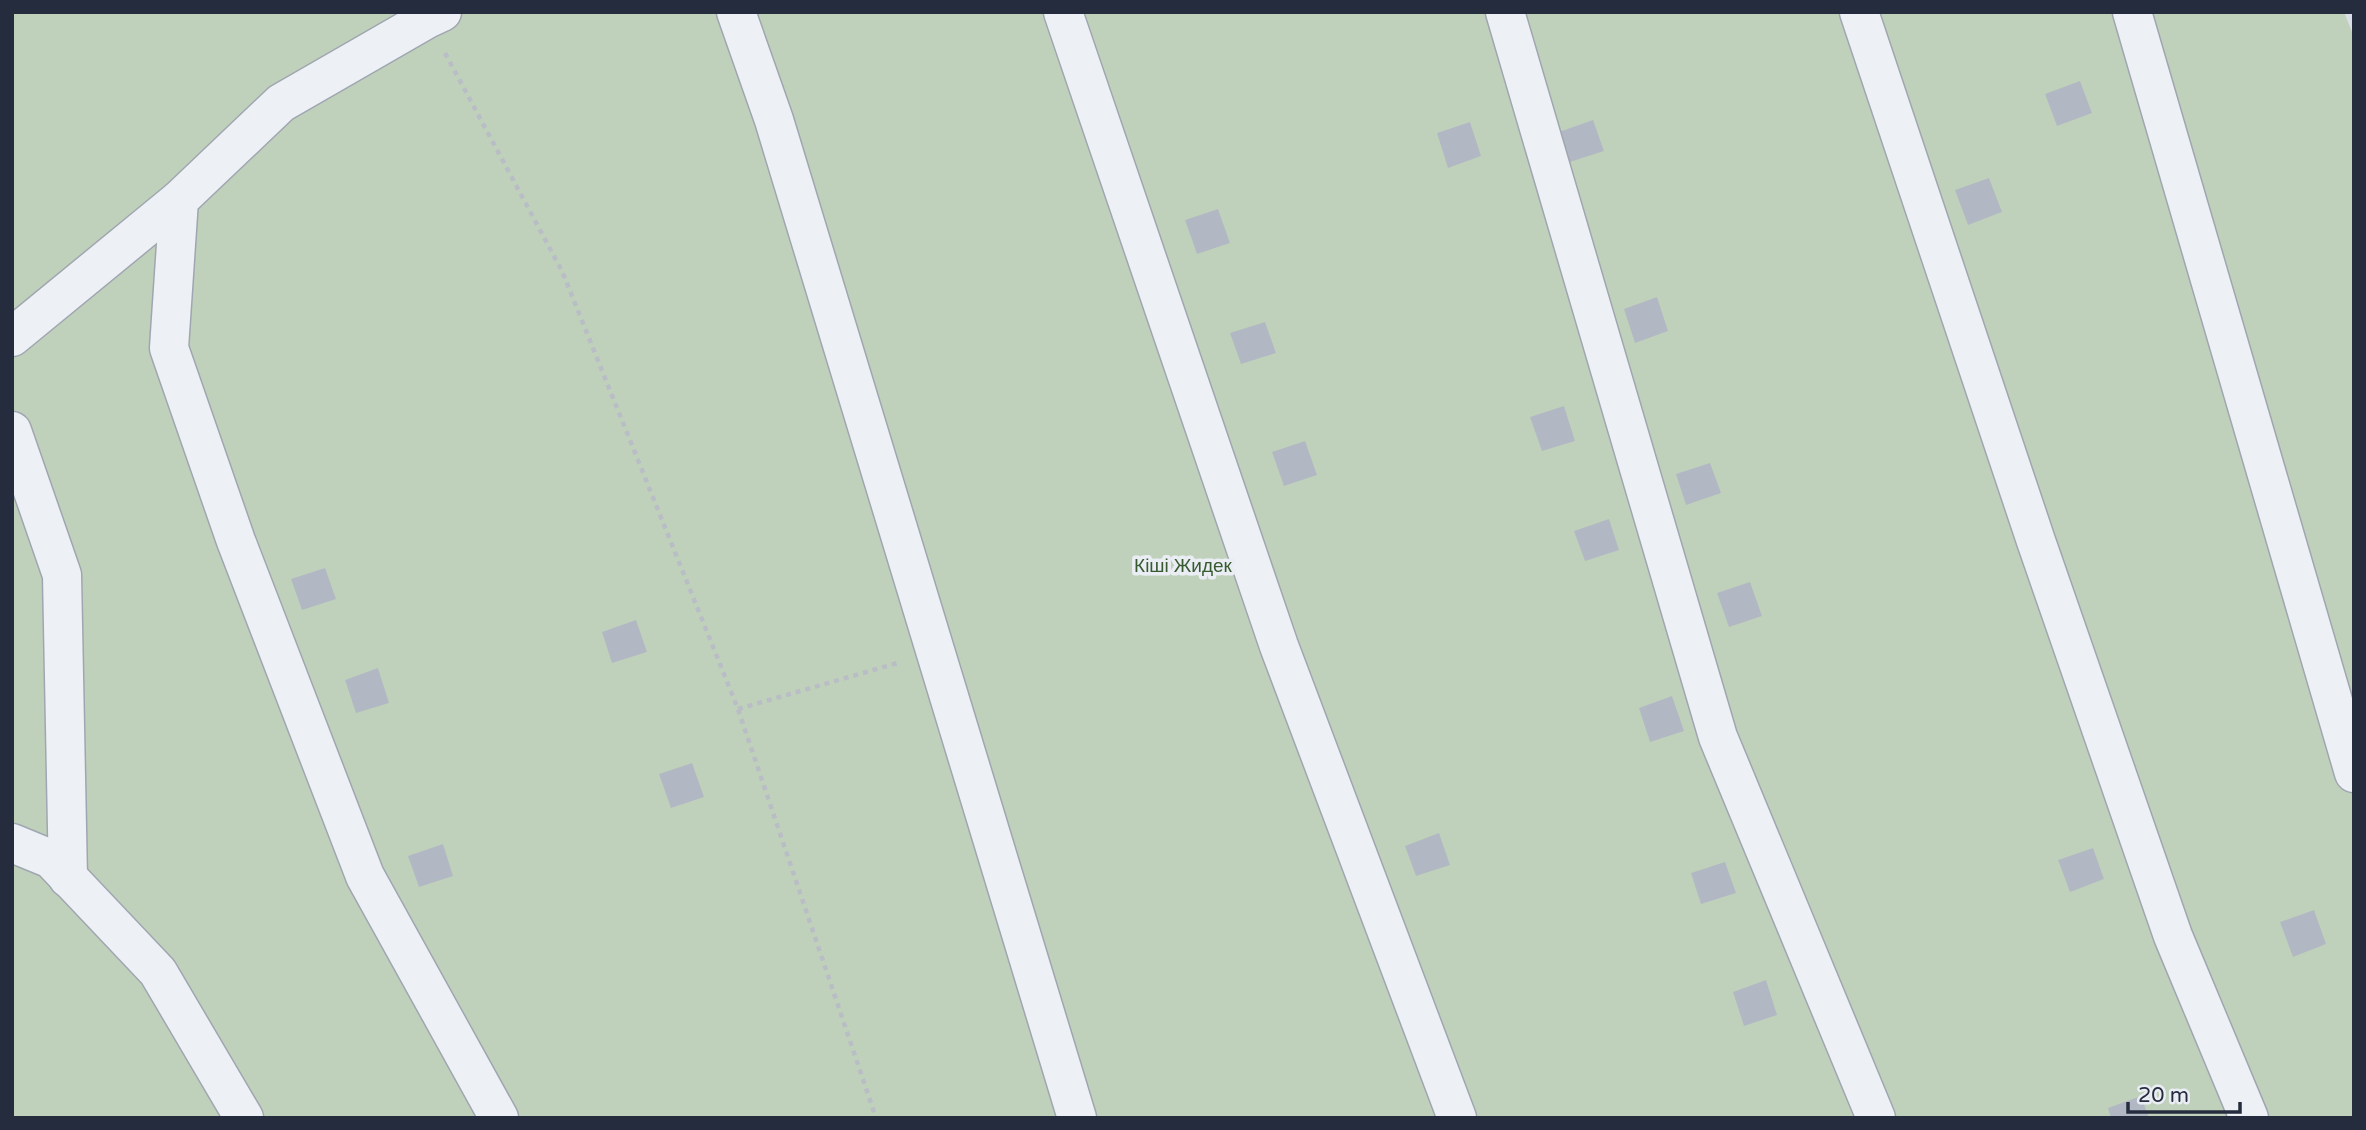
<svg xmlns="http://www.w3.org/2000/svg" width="2366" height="1130" font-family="'Varela Round',sans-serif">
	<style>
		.green { fill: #c0d1bb }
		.building { fill: #b1b8c4 }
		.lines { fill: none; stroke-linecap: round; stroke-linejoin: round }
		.street-casing { stroke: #a0a6b1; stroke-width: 41 }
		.path { stroke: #b9bdc5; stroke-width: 4.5; stroke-dasharray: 5 5; stroke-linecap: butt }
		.street { stroke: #edf0f5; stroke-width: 38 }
		.labels { text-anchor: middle; stroke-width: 7; stroke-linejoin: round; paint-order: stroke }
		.park-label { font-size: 19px; fill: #375a30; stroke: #eaeef4 }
	</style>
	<rect width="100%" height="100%" fill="#dadfe7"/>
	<path class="green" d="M12 12H2344L2354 37V1118H12Z"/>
	<g class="building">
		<path d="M2080 81 2092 113 2057 126 2045 94Z"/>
		<path d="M1593 120 1604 151 1570 162 1559 132Z"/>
		<path d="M1470 122 1481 156 1448 168 1437 133Z"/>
		<path d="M1989 178 2002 212 1968 225 1955 190Z"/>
		<path d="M1218 209 1230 243 1197 254 1185 220Z"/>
		<path d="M1657 297 1668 331 1635 343 1624 309Z"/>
		<path d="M1265 322 1276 353 1241 364 1230 333Z"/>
		<path d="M1564 406 1575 441 1542 451 1530 417Z"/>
		<path d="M1305 441 1317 475 1284 486 1272 452Z"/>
		<path d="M1710 463 1721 493 1686 505 1676 474Z"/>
		<path d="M1609 519 1619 550 1585 561 1574 531Z"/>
		<path d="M325 568 336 599 302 610 291 579Z"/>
		<path d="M1750 582 1762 616 1729 627 1717 593Z"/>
		<path d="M636 620 647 652 612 663 602 632Z"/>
		<path d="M378 668 389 703 356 713 345 680Z"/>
		<path d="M1672 696 1684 731 1650 742 1639 708Z"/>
		<path d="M692 763 704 797 671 808 659 774Z"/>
		<path d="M1439 833 1450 865 1416 876 1405 846Z"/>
		<path d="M443 844 453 876 419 887 408 856Z"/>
		<path d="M2093 848 2104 879 2070 892 2058 860Z"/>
		<path d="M1725 862 1736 893 1701 904 1691 873Z"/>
		<path d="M2314 910 2326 944 2293 957 2280 922Z"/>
		<path d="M1766 980 1777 1015 1744 1026 1733 992Z"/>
		<path d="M2141 1096 2149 1118H2111L2108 1108Z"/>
	</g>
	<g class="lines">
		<defs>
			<g id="street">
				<path d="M442 12 427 19 281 103 179 200 169 348 236 541 365 876 499 1118"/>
				<path d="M736 12 774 120 1077 1118"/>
				<path d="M1063 12 1279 646 1457 1118"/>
				<path d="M1505 12 1718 737 1876 1118"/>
				<path d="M1859 12 2036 541 2173 936 2249 1118"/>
				<path d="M2132 12 2354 773"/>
				<path d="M12 337 179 200"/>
				<path d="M12 431 62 575 68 878"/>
				<path d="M12 843 51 859 158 972 244 1118"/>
			</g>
		</defs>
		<use href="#street" class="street-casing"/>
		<g class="path">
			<path d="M445 53 562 271 738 709 876 1118"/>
			<path d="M738 709 901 662"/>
		</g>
		<use href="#street" class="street"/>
	</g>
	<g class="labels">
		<g class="park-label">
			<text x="1183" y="572">Кіші Жидек</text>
		</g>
	</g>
	<rect width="2366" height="1130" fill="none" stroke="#242c3d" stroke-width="28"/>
	<path d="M2128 1102v10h112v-10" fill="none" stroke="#242c3d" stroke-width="3.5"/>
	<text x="2138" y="1102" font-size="21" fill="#242c3d" stroke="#eaeef4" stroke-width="5" paint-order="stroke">20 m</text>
</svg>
